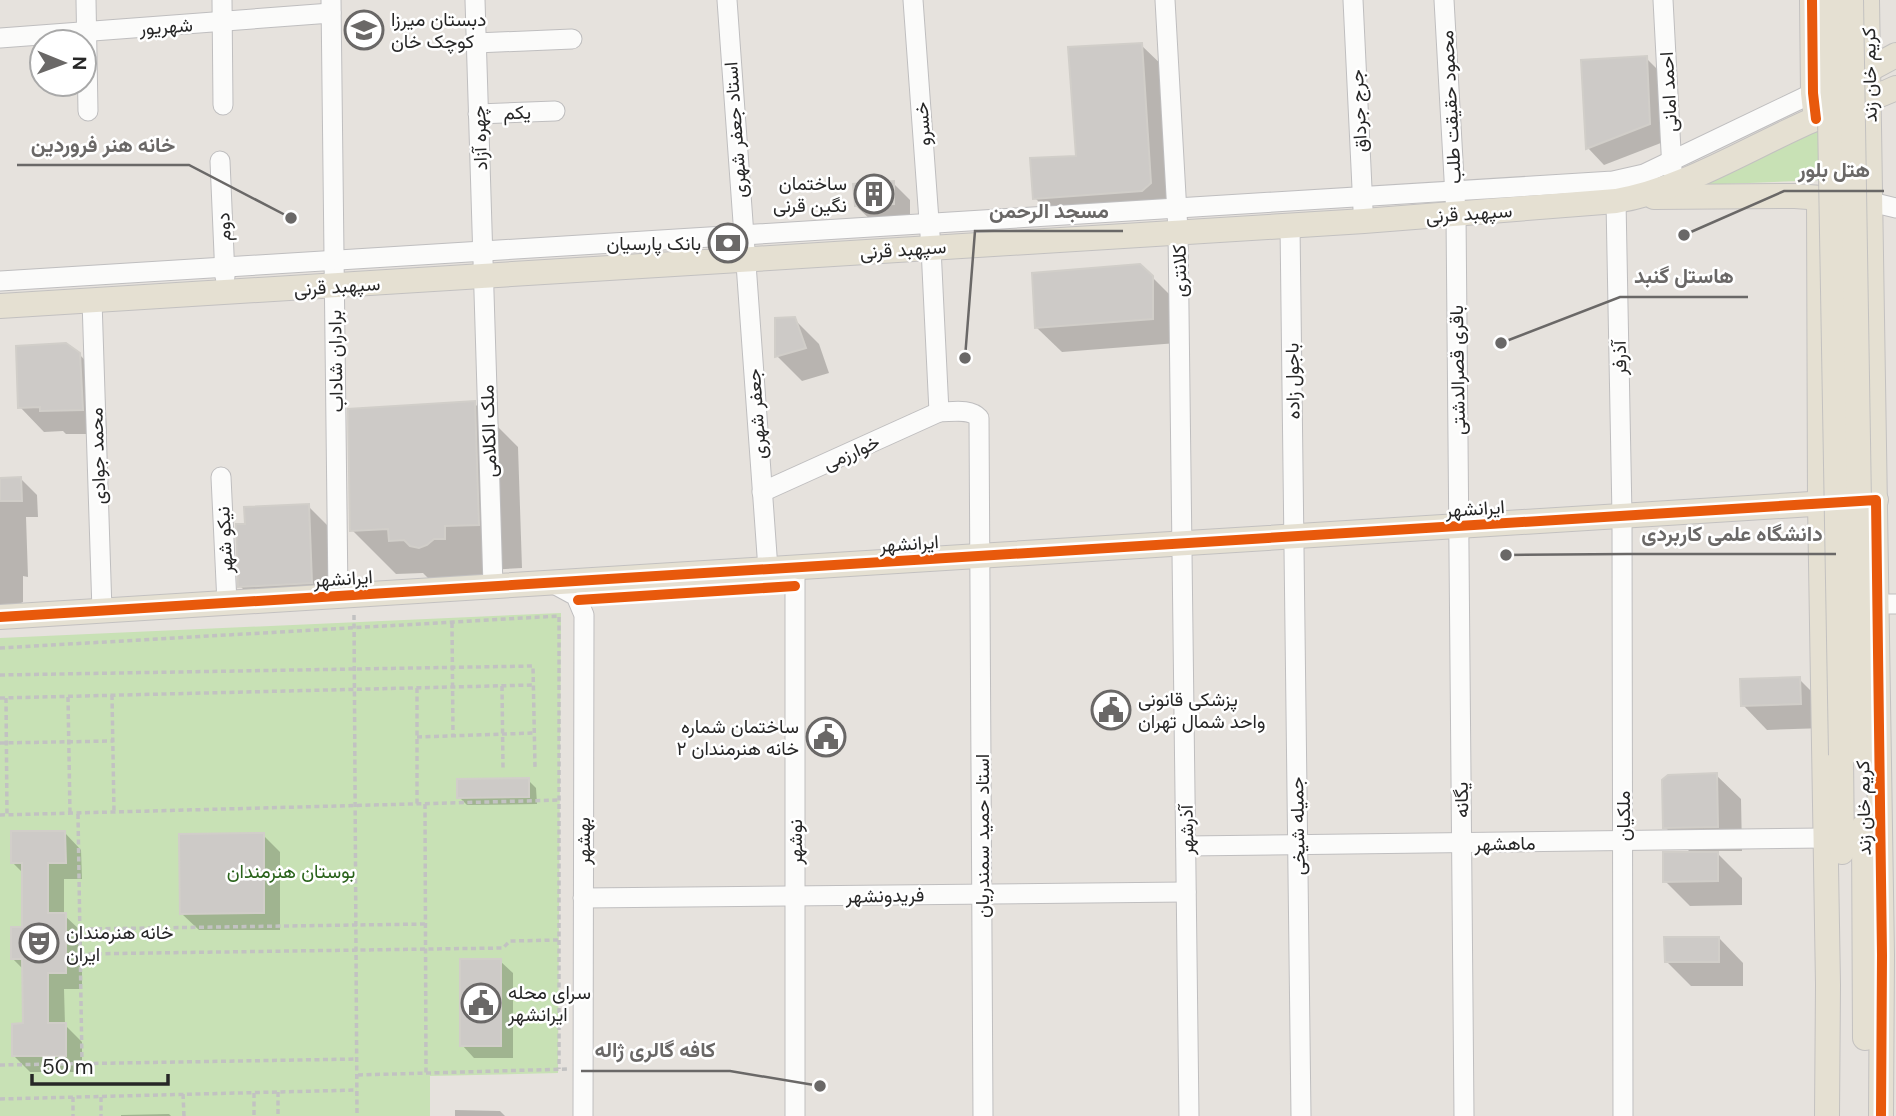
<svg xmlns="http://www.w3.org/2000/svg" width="1896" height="1116" font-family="'DM Sans',Vazirmatn,sans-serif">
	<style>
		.green { fill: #c8e1b5 }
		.shadow { fill: #0003 }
		.building { fill: #cdcac7; stroke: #d1cec9; stroke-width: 2 }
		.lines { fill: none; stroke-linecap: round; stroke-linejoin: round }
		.minor-casing { stroke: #bfbebf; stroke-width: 21 }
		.major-casing { stroke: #c3c1c0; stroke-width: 26 }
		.path { stroke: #c2c2c2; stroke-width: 3.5; stroke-dasharray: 5 3.5; stroke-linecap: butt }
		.minor { stroke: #fbfbfa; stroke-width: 19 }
		.major { stroke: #e5e0d2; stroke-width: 24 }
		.major-bridge-casing { stroke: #c3c1c0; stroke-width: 26; stroke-linecap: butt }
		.major-bridge { stroke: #e5e0d2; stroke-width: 24 }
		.cycleway-casing { stroke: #fff; stroke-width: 15 }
		.cycleway { stroke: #e8590c; stroke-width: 10 }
		.labels { text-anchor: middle; stroke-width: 5; stroke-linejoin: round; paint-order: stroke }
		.poi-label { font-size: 19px; fill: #272727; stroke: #fff; text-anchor: start }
		.street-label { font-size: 19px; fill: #272727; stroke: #fff }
		.park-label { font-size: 19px; fill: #29621a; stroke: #fff }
		.leader { fill: none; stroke: #6a6867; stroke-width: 2.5 }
		.callout-dot { fill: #6a6867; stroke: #fff; stroke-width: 2.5 }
		.callout-label { font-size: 21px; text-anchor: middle; font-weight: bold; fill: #6a6867; stroke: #fff; stroke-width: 5; stroke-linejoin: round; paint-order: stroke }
	</style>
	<rect width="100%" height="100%" fill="#e6e2dd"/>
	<g class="green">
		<path d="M1823 129 1824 180 1698 185 1778 147Z"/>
		<path d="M561 613 558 1073 430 1076V1116H0V638Z"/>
	</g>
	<g class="shadow">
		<path d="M1141 45 1166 69 1175 208 1060 223 1035 198 1078 158Z"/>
		<path d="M1646 58 1663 75 1666 141 1604 165 1588 148 1583 61Z"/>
		<path d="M893 183 910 200V220L873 222 856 206Z"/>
		<path d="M1152 277 1177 302V343L1062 352 1037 328Z"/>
		<path d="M794 319 819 344 829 373 802 381 777 356Z"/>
		<path d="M79 354 104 380 107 434H66L63 431 44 432 20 407Z"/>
		<path d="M474 403 518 447 522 568 488 570 478 582 434 584 423 573 396 574 352 530Z"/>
		<path d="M20 478 37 495 38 517H26L28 577 23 576V602L21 603 20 609 0 610V480Z"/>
		<path d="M308 506 333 531 336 607 265 611 240 586 247 526Z"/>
		<path d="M1799 679 1824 704 1825 728 1767 730 1743 705Z"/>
		<path d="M1716 775 1741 799 1742 851H1715L1742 878V905L1690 906 1665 881 1692 854 1665 827Z"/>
		<path d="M528 780 536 788 537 804 467 805 459 797Z"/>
		<path d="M65 833 81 850 82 879H64V915L82 932V989H64L65 1025 82 1042V1072H30L13 1055 25 1025 24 970 13 959 24 929V874L13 863Z"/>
		<path d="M263 835 280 852V930H199L182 914Z"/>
		<path d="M1719 938 1743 963V986H1691L1666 961Z"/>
		<path d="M500 961 513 973V1058H474L462 1045Z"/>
		<path d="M455 1110 500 1111 505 1116H455Z"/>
		<path d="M169 1114 171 1116H121V1115Z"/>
	</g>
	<g class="building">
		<path d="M1142 43 1151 183 1142 191 1033 199 1030 158 1076 156 1068 47Z"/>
		<path d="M1647 56 1650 124 1586 149 1581 60Z"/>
		<path d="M894 181V204L855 206 853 184Z"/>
		<path d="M1140 264 1153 276V319L1035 328 1032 273Z"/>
		<path d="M795 317 806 348 775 357V318Z"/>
		<path d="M66 343 80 353 83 410 40 411V407L18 408 16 346Z"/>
		<path d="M475 401 479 525 445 526V539H434L427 545 419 548 410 546 404 540 389 541 388 529 350 531 348 409Z"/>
		<path d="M21 477 22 501H0V478Z"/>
		<path d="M309 504 312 583 238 587 236 524H245L244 507Z"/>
		<path d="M1800 677 1801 704 1741 706 1740 679Z"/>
		<path d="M1717 773 1718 827 1663 828 1662 780 1668 775Z"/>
		<path d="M529 778V797L457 798V779Z"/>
		<path d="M11 831H65L66 863H48V913H66V973H48V1023H66V1056H12V1024L23 1023 22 959H11V927H22V863H11Z"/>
		<path d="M264 833V913L180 914 179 834Z"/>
		<path d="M1663 852H1718V881L1663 882Z"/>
		<path d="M1664 937H1719V962H1665Z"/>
		<rect x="460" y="959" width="41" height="87"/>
	</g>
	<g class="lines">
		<defs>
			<g id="minor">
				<path d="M86 0 88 111"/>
				<path d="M222 0 223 105"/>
				<path d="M331 0 338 596"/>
				<path d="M475 0 493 586"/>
				<path d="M727 0 768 569"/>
				<path d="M913 0 931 248 939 412C952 412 970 408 979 418L983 1116"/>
				<path d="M1165 0 1178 231 1189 1116"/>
				<path d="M1353 0 1363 209"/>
				<path d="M1444 0 1456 214 1464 1116"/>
				<path d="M1663 0 1672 170"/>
				<path d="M0 38 331 13"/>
				<path d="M476 43 572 39"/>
				<path d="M478 114 555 111"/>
				<path d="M220 161 225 277"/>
				<path d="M1616 201 1622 516 1623 1116"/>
				<path d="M1871 202 1896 208"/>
				<path d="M1290 225 1301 1116"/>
				<path d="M0 281 1613 181 1644 174 1813 93"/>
				<path d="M92 300 102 611"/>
				<path d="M221 477 227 603"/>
				<path d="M762 492 939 412"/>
				<path d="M552 583 576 596 584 615 583 1116"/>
				<path d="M1878 604H1896"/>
				<path d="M1186 846 1825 838"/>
				<path d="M583 898 1186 892"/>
				<path d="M795 1116V568"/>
			</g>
			<g id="major">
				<path d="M1812 0 1813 93 1816 119"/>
				<path d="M1867 0 1882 955 1881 1116"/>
				<path d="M1859 75 1896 55"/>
				<path d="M1654 197 1795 196 1835 199"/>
				<path d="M1819 198 1820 503 1828 985 1827 1116"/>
				<path d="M0 306 1364 221 1616 201C1683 190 1752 146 1815 119 1842 108 1870 100 1896 88"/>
				<path d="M0 617 1876 500"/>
				<path d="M1841 755 1842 852"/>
				<path d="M1864 826 1865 1038"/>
			</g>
		</defs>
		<use href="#minor" class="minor-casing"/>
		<use href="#major" class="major-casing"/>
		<g class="path">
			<path d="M354 615 357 1116"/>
			<path d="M452 623 453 735"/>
			<path d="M0 648 559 616V1069"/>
			<path d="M0 675 533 666 535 767"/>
			<path d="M502 686 503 768"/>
			<path d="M417 688V804"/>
			<path d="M112 695 114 812"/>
			<path d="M68 697 70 813"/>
			<path d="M0 698 533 685"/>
			<path d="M6 698 7 815"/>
			<path d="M417 737 534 733"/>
			<path d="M0 743 113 741"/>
			<path d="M425 804 426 1073"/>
			<path d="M78 814 82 1063"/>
			<path d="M0 815 561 800"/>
			<path d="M80 929 426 924"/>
			<path d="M80 954 503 948 510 941 559 940"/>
			<path d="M0 1065 357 1059"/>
			<path d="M358 1075 567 1069"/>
			<path d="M278 1092V1116"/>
			<path d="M254 1093V1116"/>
			<path d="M183 1094 184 1116"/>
			<path d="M73 1097V1116"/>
			<path d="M101 1097V1116"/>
			<path d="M0 1099 357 1090"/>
		</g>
		<use href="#minor" class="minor"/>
		<use href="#major" class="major"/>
		<defs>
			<g id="major-bridge">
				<path d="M1828 0 1841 755"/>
				<path d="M1851 0 1863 755"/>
			</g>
		</defs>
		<use href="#major-bridge" class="major-bridge-casing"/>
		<use href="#major-bridge" class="major-bridge"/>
		<defs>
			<g id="cycleway">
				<path d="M1812 0 1813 93 1816 119"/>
				<path d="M578 600 795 586"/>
				<path d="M0 617 1876 500 1882 955 1881 1116"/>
			</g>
		</defs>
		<use href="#cycleway" class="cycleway-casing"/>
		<use href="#cycleway" class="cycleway"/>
	</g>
	<defs>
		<symbol id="school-ring" viewBox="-11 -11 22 22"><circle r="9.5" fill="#fff" stroke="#6a6867" stroke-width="1.5"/><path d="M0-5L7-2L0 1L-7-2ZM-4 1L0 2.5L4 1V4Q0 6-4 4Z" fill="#6a6867"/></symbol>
		<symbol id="building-ring" viewBox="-11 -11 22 22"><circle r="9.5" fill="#fff" stroke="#6a6867" stroke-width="1.5"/><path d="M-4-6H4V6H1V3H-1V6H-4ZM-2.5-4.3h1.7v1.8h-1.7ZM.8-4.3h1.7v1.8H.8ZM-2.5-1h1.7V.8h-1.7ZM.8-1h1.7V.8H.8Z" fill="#6a6867"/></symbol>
		<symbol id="bank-ring" viewBox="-11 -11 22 22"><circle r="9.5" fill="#fff" stroke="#6a6867" stroke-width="1.5"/><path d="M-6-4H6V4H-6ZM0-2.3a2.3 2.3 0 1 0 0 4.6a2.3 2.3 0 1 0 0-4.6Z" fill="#6a6867"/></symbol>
		<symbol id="civic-ring" viewBox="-11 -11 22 22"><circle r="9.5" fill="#fff" stroke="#6a6867" stroke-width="1.5"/><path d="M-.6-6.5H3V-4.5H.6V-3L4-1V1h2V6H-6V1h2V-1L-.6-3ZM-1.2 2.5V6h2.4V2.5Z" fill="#6a6867"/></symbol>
		<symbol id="theatre-ring" viewBox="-11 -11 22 22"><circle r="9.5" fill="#fff" stroke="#6a6867" stroke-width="1.5"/><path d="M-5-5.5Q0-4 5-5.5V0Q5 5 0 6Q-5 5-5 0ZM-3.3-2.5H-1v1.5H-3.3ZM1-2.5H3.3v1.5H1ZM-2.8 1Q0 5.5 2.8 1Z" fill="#6a6867"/></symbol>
	</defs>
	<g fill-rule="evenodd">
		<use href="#school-ring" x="342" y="8" width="44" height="44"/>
		<use href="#building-ring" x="852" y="172" width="44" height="44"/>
		<use href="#bank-ring" x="706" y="221" width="44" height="44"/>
		<use href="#civic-ring" x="1089" y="688" width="44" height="44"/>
		<use href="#civic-ring" x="804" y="715" width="44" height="44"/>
		<use href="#theatre-ring" x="17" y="921" width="44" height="44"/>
		<use href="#civic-ring" x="459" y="981" width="44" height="44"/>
	</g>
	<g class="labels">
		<g class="poi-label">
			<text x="391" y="26">دبستان میرزا<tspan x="391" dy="22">کوچک خان</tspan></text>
			<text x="847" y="190" text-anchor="end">ساختمان<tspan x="847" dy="22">نگین قرنی</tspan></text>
			<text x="701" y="250" text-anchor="end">بانک پارسیان</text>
			<text x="1138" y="706">پزشکی قانونی<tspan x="1138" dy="22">واحد شمال تهران</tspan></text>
			<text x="799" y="733" text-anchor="end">ساختمان شماره<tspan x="799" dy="22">۲ خانه هنرمندان</tspan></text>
			<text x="66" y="939">خانه هنرمندان<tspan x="66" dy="22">ایران</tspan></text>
			<text x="508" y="999">سرای محله<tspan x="508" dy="22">ایرانشهر</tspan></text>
		</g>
		<g class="street-label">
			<text transform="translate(166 26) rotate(-4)" y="7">شهریور</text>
			<text transform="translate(1869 75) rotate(-91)" y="7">کریم خان زند</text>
			<text transform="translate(1668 92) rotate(-93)" y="7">احمد امانی</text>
			<text transform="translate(1450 107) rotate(-93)" y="7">محمود حقیقت طلب</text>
			<text transform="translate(1358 111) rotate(-93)" y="7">جرج جرداق</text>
			<text transform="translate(517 112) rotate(-2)" y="7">یکم</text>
			<text transform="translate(922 124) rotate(-94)" y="7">خسرو</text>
			<text transform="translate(735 130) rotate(-94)" y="7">استاد جعفر شهری</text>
			<text transform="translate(479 138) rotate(-92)" y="7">چهره آزاد</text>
			<text transform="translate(1469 213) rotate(-4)" y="7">سپهبد قرنی</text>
			<text transform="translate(223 227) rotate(-93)" y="7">دوم</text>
			<text transform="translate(903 249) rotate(-4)" y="7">سپهبد قرنی</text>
			<text transform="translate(1179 271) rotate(-91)" y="7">کلانتری</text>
			<text transform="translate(337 286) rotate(-4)" y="7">سپهبد قرنی</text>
			<text transform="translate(1619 358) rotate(-91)" y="7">آذرفر</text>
			<text transform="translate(335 361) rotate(-91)" y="7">برادران شاداب</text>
			<text transform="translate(1457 370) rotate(-91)" y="7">باقری قصرالدشتی</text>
			<text transform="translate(1292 381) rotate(-91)" y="7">باجول زاده</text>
			<text transform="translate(756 414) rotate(-94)" y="7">جعفر شهری</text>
			<text transform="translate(488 431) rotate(-92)" y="7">ملک الکلامی</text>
			<text transform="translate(851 452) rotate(-24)" y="7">خوارزمی</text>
			<text transform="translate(97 456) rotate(-92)" y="7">محمد جوادی</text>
			<text transform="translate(1475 508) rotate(-4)" y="7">ایرانشهر</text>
			<text transform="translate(224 540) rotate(-93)" y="7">نیکو شهر</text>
			<text transform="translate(909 543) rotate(-4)" y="7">ایرانشهر</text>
			<text transform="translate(343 578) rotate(-4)" y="7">ایرانشهر</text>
			<text transform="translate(1461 800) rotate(-91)" y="7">یگانه</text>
			<text transform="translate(1863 808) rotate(-91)" y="7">کریم خان زند</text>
			<text transform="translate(1623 816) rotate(-90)" y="7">ملکیان</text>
			<text transform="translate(1297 826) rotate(-91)" y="7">جمیله شیخی</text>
			<text transform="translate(1186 830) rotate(-91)" y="7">آذرشهر</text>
			<text transform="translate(982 836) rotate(-90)" y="7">استاد حمید سمندریان</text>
			<text transform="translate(583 841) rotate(-90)" y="7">بهشهر</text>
			<text transform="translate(795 842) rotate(-90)" y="7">نوشهر</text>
			<text transform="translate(1505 843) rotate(-1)" y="7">ماهشهر</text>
			<text transform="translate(885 895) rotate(-1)" y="7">فریدونشهر</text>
		</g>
		<g class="park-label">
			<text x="291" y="878">بوستان هنرمندان</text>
		</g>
	</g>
	<path class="leader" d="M291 218L189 165H17M1684 235L1784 191H1884M965 358L975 231H1123M1501 343L1620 297H1748M1506 555L1627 554H1836M820 1086L730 1071H581"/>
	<g class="callout-dot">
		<circle cx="291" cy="218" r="7"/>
		<circle cx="1684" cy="235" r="7"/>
		<circle cx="965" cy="358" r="7"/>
		<circle cx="1501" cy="343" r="7"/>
		<circle cx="1506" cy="555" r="7"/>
		<circle cx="820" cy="1086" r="7"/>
	</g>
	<g class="callout-label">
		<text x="103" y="152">خانه هنر فروردین</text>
		<text x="1834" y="177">هتل بلور</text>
		<text x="1049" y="218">مسجد الرحمن</text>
		<text x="1684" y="283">هاستل گنبد</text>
		<text x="1732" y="541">دانشگاه علمی کاربردی</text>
		<text x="655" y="1057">کافه گالری ژاله</text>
	</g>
	<g transform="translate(63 63) rotate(91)"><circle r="33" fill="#ffffff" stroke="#a9a9a9" stroke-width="2"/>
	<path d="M0-5L12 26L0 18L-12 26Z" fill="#6a6867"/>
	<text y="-10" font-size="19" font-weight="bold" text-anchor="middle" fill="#272727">N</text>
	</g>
	<path d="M32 1074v10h136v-10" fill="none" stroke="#272727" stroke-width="3.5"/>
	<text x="42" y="1074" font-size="21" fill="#272727" stroke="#ffffff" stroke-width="5" paint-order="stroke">50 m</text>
</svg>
